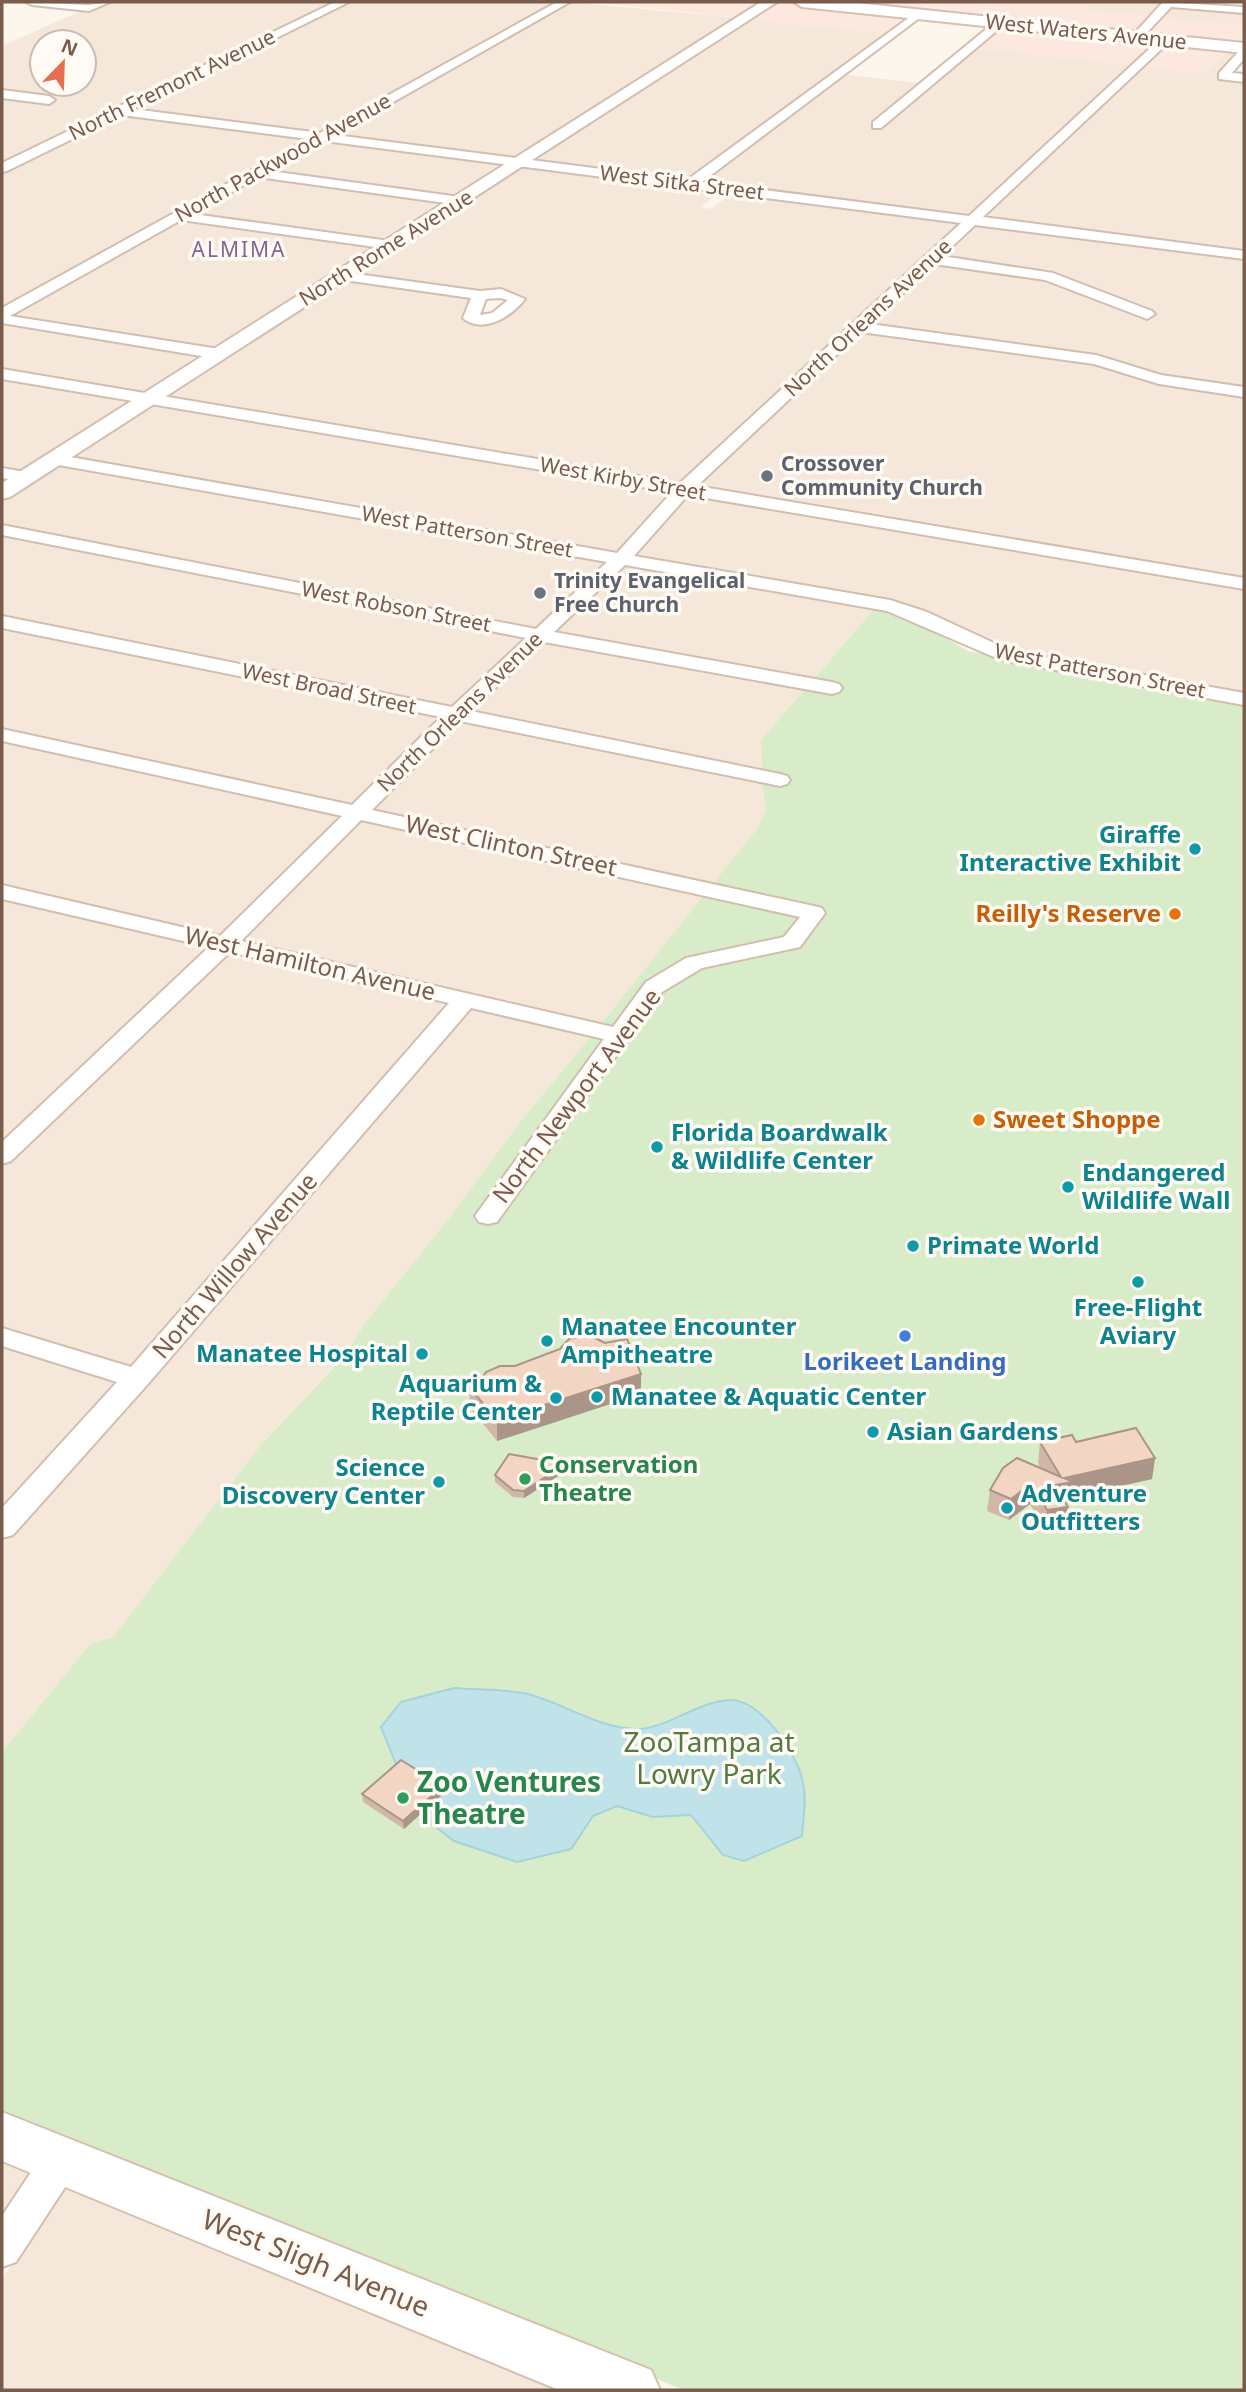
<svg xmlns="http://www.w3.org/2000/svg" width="1246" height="2392" font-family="'Noto Sans',sans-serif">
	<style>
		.residential { fill: #f5e8da; fill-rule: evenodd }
		.commercial { fill: #fde8e0 }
		.green { fill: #d8ecc9 }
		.water { fill: #bfe3e8; stroke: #a5d3da; stroke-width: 2 }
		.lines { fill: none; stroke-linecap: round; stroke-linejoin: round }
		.minor-casing { stroke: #d1beb0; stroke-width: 4 }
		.tertiary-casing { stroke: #d1beb0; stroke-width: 4 }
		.secondary-casing { stroke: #d6c0b0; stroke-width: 4 }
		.minor { fill: #fff; fill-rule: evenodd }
		.tertiary { fill: #fff; fill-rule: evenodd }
		.secondary { fill: #fff; fill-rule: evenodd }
		.wall { fill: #d1b7a8 }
		.shaded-wall { fill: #aa9588 }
		.building { fill: #f3d5c3; stroke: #aa9588; stroke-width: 2 }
		.worship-dot { fill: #6b7280; stroke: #fffaf3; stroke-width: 2.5 }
		.culture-dot { fill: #0f9aa8; stroke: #fffaf3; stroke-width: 2.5 }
		.food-dot { fill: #e8710a; stroke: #fffaf3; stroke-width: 2.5 }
		.shop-dot { fill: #3f7fe0; stroke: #fffaf3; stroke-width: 2.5 }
		.leisure-dot { fill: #2e9e5b; stroke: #fffaf3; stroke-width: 2.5 }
		.labels { text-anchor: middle; stroke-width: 7; stroke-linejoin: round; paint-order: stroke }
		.far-street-label { font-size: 21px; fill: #7a5c4d; stroke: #fffaf3 }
		.far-neighbourhood-label { font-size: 21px; letter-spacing: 2px; fill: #846695; stroke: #fffaf3 }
		.far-worship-label { font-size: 21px; font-weight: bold; fill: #5b616d; stroke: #fffaf3; text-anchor: start }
		.culture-label { font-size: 24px; font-weight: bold; fill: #0d838f; stroke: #fffaf3; text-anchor: start }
		.street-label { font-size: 24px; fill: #7a5c4d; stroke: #fffaf3 }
		.food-label { font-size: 24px; font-weight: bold; fill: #c56008; stroke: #fffaf3; text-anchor: end }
		.shop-label { font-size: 24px; font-weight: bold; fill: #366cbe; stroke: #fffaf3 }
		.leisure-label { font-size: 24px; font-weight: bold; fill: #27864d; stroke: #fffaf3; text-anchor: start }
		.near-park-label { font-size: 28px; fill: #537a41; stroke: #fffaf3 }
		.near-leisure-label { font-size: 28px; font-weight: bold; fill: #27864d; stroke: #fffaf3; text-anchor: start }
		.near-street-label { font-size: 28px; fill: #7a5c4d; stroke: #fffaf3 }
	</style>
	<rect width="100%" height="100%" fill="#fdf6ec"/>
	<g class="residential">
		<path d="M16 2 90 10 110 2H338L2 164V96L51 102 56 99 2 92V46L83 10ZM42 42H84V84H42Z"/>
		<path d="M349 2H559L319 135 127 110Z"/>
		<path d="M570 2 740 18 517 160 329 136Z"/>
		<path d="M1093 2H1164L1150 17 1084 10Z"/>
		<path d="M1172 4 1244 12V26L1160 18Z"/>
		<path d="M750 19 887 33 687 182 528 162Z"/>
		<path d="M897 34 847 75 921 83 871 127 881 128 976 48 1133 65 969 217 698 183Z"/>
		<path d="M1228 51 1238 52 1218 75 1244 80V252L981 219 1143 67 1203 73Z"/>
		<path d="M121 113 313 138 2 310V171Z"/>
		<path d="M323 140 511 164 458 198 265 172Z"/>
		<path d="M522 165 723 191 700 207 710 209 734 192 965 221 680 485 159 397 344 279 473 297 464 316 470 322 516 308 525 298 510 291 481 293 352 274Z"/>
		<path d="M258 176 451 202 387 242 189 215Z"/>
		<path d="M181 219 380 247 216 350 5 317Z"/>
		<path d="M977 223 1244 257V389L1162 377 1098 357 869 326 935 263 1044 278 1147 318 1155 315 1053 274 939 258Z"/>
		<path d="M2 323 208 355 146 395 2 371Z"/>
		<path d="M863 331 1093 362 1157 382 1244 395V580L695 487Z"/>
		<path d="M2 378 137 400 23 473 2 469Z"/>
		<path d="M150 402 674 491 616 554 64 457Z"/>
		<path d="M55 463 609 561 536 629 2 526V497Z"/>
		<path d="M688 494 1244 588V691L1243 694 1012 652 908 606 632 557Z"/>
		<path d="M2 534 527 637 451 709 2 617Z"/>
		<path d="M625 564 875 608 813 680 552 632Z"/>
		<path d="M2 627 442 718 352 806 2 729Z"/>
		<path d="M543 640 806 688 761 740 762 771 468 712Z"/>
		<path d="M459 721 762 782 766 810 753 835 714 884 370 810Z"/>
		<path d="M2 741 342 816 221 936 2 885Z"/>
		<path d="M360 819 705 895 601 1024 240 941Z"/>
		<path d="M2 899 209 948 2 1144Z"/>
		<path d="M228 952 449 1004 134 1366 2 1326V1169Z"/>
		<path d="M469 1009 591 1036 520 1122 450 1217 365 1323 347 1352 259 1447 113 1637 91 1643 2 1752V1544L141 1390Z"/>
		<path d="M2 1348 118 1383 2 1510Z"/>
		<path d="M2 2156 35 2170 2 2220Z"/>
		<path d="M66 2182 575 2390H2V2279Z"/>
	</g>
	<g class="commercial">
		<path d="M591 2H765L740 18Z"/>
		<path d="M776 2H787L912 15 887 33 750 19Z"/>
		<path d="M816 2H1093L1085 10 1150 17 1133 35Z"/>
		<path d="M1160 18 1244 26V47L1143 36Z"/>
		<path d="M1003 25 1158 41 1133 65 976 48Z"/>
		<path d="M1169 42 1227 51 1203 73 1143 67Z"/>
	</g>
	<path class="green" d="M875 608 909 617 968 651 1244 704V2390H684L2 2116V1752L91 1643 113 1637 259 1447 346 1354 365 1323 450 1217 520 1122 591 1036 594 1037 603 1025 601 1024 756 830 766 810 762 782 785 787 792 778 762 771 761 740 806 688 838 694 843 685 813 680Z"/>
	<path class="water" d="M454 1688C478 1690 505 1689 528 1694 565 1704 602 1730 639 1729 667 1728 699 1701 730 1700 761 1699 798 1754 803 1783 807 1799 803 1819 802 1836L744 1861 723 1855 691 1815 653 1817 617 1806 593 1816 571 1849 517 1862 454 1841 428 1821 406 1789 381 1727 401 1702Z"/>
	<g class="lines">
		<defs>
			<g id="minor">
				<path d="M26 2 88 5 110 2 89 11 32 5Z"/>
				<path d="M335 2H349L133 109 320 133 557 2H570L335 135 687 180 918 11 922 12V16L702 182 969 216 1161 38H1169V42L983 217 1244 251V259L975 225 942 256 1053 273 1152 311 1155 314 1147 319 1142 317 1045 280 934 264 870 324 1096 355 1161 375 1244 387V397L1159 384 1094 364 861 332 697 486 1244 578V589L688 495 634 556 890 600 927 612 1011 651 1244 693V705L1001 660 887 611 625 565 554 632 832 682 839 684 842 688 839 692 832 694 544 642 471 711 780 774 787 776 790 780 787 784 780 786 460 721 372 810 814 906 822 908 825 913 800 947 702 968 662 992 497 1222 488 1224 479 1222 475 1216 604 1039 471 1008 147 1385 13 1535 2 1538V1508L117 1382 2 1346V1328L131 1367 449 1003 230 952 11 1161 2 1164V1142L209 947 2 899V885L220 936 342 816 2 741V729L352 805 441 717 2 628V616L452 707 526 638 2 535V525L536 629 607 562 53 464 45 459 53 454 617 553 672 492 2 379V369L680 483 961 223 324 141 270 171 460 197 467 201 460 205 258 177 193 214 390 241 397 245 390 249 181 220 10 316 219 349 224 351 227 354 224 357 219 359 2 323V308L308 139 121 115 7 171 2 172V163ZM361 820 800 917 784 937 686 958 646 982 613 1027 241 941Z"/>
				<path d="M1163 2 1244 7V13L1171 7 1141 39H1133V35Z"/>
				<path d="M996 21 1006 23 881 128H873V122Z"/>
				<path d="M1244 48V59L1232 73 1244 74V82L1219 79V73L1240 50Z"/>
				<path d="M2 90 49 96 55 100 49 104 2 98Z"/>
				<path d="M342 272 480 291 501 289 525 299C512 316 483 335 463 318L471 298 337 279 335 276 337 273ZM500 298 508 300 492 313 480 315 486 299Z"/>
				<path d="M2 468 31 473 34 477 25 482 2 478Z"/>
				<path d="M61 2143 75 2148 80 2160 75 2172 16 2262 2 2267V2216L47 2148Z"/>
			</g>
			<path id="tertiary" d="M761 2H777L10 497 2 499V483Z"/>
			<g id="secondary">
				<path d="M794 2H847L1244 43V53L802 7Z"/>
				<path d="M2 2112 651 2370 660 2390H559L2 2161Z"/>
			</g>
		</defs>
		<use href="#minor" class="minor-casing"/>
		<use href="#tertiary" class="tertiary-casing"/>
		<use href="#secondary" class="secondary-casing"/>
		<use href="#minor" class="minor"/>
		<use href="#tertiary" class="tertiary"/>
		<use href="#secondary" class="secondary"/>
	</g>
	<g class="wall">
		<path d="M469 1387 641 1394 497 1441 470 1408Z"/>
		<path d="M1040 1442H1076L1155 1458 1152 1479 1071 1497 1070 1503 1066 1504 1065 1528 1045 1531 1030 1504 1009 1520 987 1511 990 1490 1040 1468 1038 1463Z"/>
		<path d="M566 1471 524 1498 513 1497 495 1482V1475Z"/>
		<path d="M443 1786V1794L404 1829 363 1802 362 1794Z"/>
	</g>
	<g class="shaded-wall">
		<path d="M641 1374V1394L497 1441V1420Z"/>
		<path d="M1155 1458 1152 1479 1071 1497 1070 1503 1052 1506 1055 1485 1064 1478Z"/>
		<path d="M565 1464 566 1471 524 1498V1491Z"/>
		<path d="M1032 1483 1030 1504 1009 1520 1011 1499Z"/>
		<path d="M1068 1507 1065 1528 1045 1531 1047 1510Z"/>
		<path d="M443 1786V1794L404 1829 403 1821Z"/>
	</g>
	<g class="building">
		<path d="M589 1335 605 1343 627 1339 641 1374 497 1420 469 1387 480 1381 486 1372 500 1366H515L560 1349 569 1339Z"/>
		<path d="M1136 1428 1155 1458 1064 1478 1073 1482 1055 1485 1068 1507 1047 1510 1032 1483 1011 1499 990 1490 1003 1468 1017 1458 1061 1477 1040 1442 1072 1435 1076 1442Z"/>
		<path d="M509 1454 565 1464 524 1491 513 1490 495 1475Z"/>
		<path d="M401 1760 443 1786 403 1821 362 1794Z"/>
	</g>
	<g class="worship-dot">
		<circle cx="767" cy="476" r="7"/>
		<circle cx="540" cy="593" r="7"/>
	</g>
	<g class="culture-dot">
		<circle cx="1195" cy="849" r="7"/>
		<circle cx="657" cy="1147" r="7"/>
		<circle cx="1068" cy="1187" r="7"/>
		<circle cx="913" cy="1246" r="7"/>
		<circle cx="1138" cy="1282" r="7"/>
		<circle cx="547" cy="1341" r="7"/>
		<circle cx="422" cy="1354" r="7"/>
		<circle cx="597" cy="1397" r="7"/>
		<circle cx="556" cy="1398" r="7"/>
		<circle cx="873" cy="1432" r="7"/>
		<circle cx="439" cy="1482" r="7"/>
		<circle cx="1007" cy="1508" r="7"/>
	</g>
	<g class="food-dot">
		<circle cx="1175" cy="914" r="7"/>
		<circle cx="979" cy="1120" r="7"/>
	</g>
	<circle class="shop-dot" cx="905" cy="1336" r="7"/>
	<g class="leisure-dot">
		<circle cx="525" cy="1479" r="7"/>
		<circle cx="403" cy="1798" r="7"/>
	</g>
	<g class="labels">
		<g class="far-street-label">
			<text transform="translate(1086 32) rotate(6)" y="7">West Waters Avenue</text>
			<text transform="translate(172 85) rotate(-26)" y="7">North Fremont Avenue</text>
			<text transform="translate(283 158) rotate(-29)" y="7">North Packwood Avenue</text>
			<text transform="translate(682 183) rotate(7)" y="7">West Sitka Street</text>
			<text transform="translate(386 248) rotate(-32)" y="7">North Rome Avenue</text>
			<text transform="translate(868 318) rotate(-43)" y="7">North Orleans Avenue</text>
			<text transform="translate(623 479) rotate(10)" y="7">West Kirby Street</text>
			<text transform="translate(467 532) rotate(10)" y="7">West Patterson Street</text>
			<text transform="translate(396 607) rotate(11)" y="7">West Robson Street</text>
			<text transform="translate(1100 671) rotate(11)" y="7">West Patterson Street</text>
			<text transform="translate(329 689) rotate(12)" y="7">West Broad Street</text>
			<text transform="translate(460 712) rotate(-44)" y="7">North Orleans Avenue</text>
		</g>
		<g class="far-neighbourhood-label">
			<text x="239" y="257">ALMIMA</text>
		</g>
		<g class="far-worship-label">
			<text x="781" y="471">Crossover<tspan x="781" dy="24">Community Church</tspan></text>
			<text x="554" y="588">Trinity Evangelical<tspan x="554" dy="24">Free Church</tspan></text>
		</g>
		<g class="culture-label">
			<text x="1181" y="843" text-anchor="end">Giraffe<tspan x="1181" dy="28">Interactive Exhibit</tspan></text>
			<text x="671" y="1141">Florida Boardwalk<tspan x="671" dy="28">&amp; Wildlife Center</tspan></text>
			<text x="1082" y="1181">Endangered<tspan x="1082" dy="28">Wildlife Wall</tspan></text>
			<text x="927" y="1254">Primate World</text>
			<text x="1138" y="1316" text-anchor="middle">Free-Flight<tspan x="1138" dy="28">Aviary</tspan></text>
			<text x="561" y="1335">Manatee Encounter<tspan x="561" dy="28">Ampitheatre</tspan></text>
			<text x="408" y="1362" text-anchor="end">Manatee Hospital</text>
			<text x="542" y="1392" text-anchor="end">Aquarium &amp;<tspan x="542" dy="28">Reptile Center</tspan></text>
			<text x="611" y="1405">Manatee &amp; Aquatic Center</text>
			<text x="887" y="1440">Asian Gardens</text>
			<text x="425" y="1476" text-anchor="end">Science<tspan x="425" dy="28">Discovery Center</tspan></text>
			<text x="1021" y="1502">Adventure<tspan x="1021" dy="28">Outfitters</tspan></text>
		</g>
		<g class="street-label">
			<text transform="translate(511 846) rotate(12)" y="8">West Clinton Street</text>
			<text transform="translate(310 964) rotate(13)" y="8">West Hamilton Avenue</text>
			<text transform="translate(577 1096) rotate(-53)" y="8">North Newport Avenue</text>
			<text transform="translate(235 1266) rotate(-49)" y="8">North Willow Avenue</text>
		</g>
		<g class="food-label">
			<text x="1161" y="922">Reilly's Reserve</text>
			<text x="993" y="1128" text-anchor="start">Sweet Shoppe</text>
		</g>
		<g class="shop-label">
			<text x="905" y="1370">Lorikeet Landing</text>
		</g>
		<g class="leisure-label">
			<text x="539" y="1473">Conservation<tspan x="539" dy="28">Theatre</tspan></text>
		</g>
		<g class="near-park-label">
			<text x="709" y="1752">ZooTampa at<tspan x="709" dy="32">Lowry Park</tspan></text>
		</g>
		<g class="near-leisure-label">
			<text x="417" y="1792">Zoo Ventures<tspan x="417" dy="32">Theatre</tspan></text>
		</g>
		<g class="near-street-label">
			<text transform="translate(316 2263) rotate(22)" y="10">West Sligh Avenue</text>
		</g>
	</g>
	<rect width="1246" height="2392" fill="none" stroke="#7a5c4d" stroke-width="7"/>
	<g transform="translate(63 63) rotate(23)"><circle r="33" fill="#fffaf3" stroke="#cabbb1" stroke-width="2"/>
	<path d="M0-5L12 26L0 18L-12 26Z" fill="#e76f51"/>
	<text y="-10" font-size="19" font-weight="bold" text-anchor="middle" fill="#7a5c4d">N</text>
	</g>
</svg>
